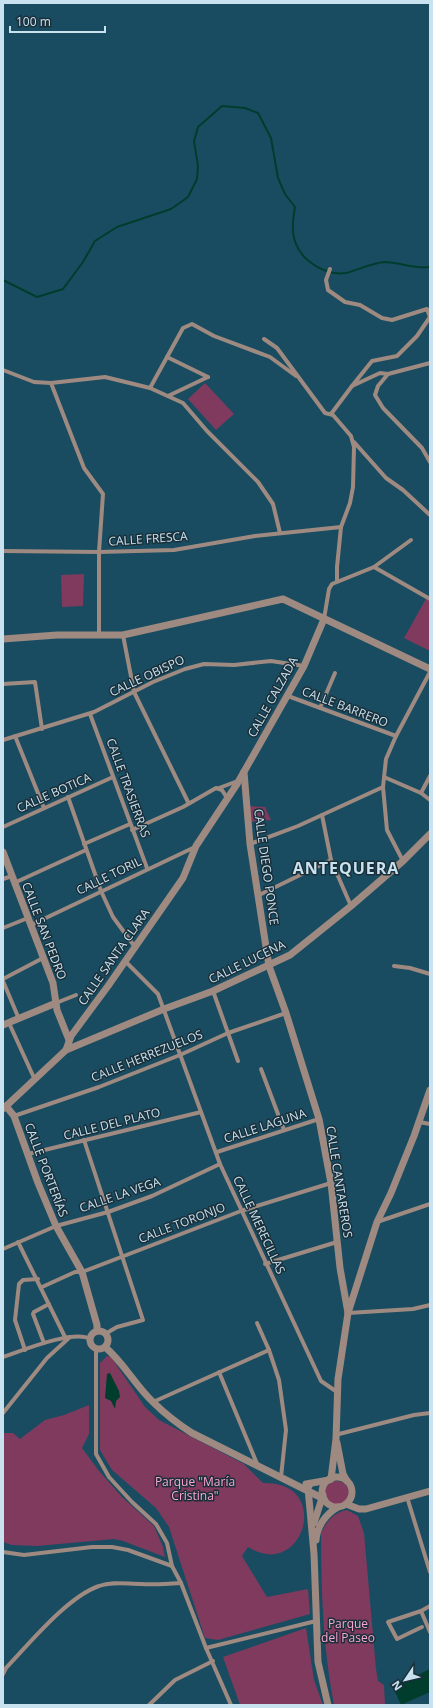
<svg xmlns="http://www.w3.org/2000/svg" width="433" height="1708" font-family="'Open Sans',sans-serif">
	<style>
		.green { fill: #7f3a5e }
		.water { fill: #003d2d }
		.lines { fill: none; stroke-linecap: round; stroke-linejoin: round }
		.stream { stroke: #003d2d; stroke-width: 2 }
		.minor { stroke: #9e8a80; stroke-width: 4 }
		.tertiary { stroke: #9e8a80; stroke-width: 7 }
		.labels { text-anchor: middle; stroke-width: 3; stroke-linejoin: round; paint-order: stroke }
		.street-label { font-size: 12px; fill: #c9e2ef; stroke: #1a2f39 }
		.park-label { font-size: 12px; fill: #fba7d0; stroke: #1a2f39 }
		.district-label { font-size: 16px; font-weight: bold; letter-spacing: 1px; fill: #c9e2ef; stroke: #1a2f39 }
	</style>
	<rect width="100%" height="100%" fill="#194c61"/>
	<g class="green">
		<path d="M205 383 234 414 216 430 188 399Z"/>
		<path d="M84 574 83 606 62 607 61 575Z"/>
		<path d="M427 597 430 599V651L404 638Z"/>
		<path d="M246 806 265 807 271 820 249 822Z"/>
		<path d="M107 1356 111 1357 145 1407 159 1420 244 1464 263 1483C334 1481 303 1582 248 1547L242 1556 267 1597 308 1589 310 1614 218 1640 205 1638 169 1527 156 1508 112 1470 100 1450V1363Z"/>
		<path d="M89 1405V1434L82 1448 99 1471 122 1497 154 1526 163 1547 165 1557 123 1541 114 1539 37 1546 12 1545 3 1542V1433H13L20 1439 45 1420 64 1415Z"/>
		<circle cx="337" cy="1493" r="12"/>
		<path d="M347 1510 358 1516 364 1533 376 1669 378 1681 384 1685 385 1705H334C323 1649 321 1590 321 1533 327 1521 333 1513 347 1510Z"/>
		<path d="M306 1628 314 1680 323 1705H240L223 1657Z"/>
	</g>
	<g class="water">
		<path d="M110 1373 119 1391 120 1397 116 1401 115 1409 111 1401 105 1398 107 1374Z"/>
		<path d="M430 1669V1692L401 1705 393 1687Z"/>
	</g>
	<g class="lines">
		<path class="stream" d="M3 280 37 297 63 289 83 262 95 241 117 227 171 209 188 197 197 179 198 166 194 141 198 127 222 106 245 108 258 113 271 138 278 178 285 194 295 207C293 219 291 232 296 244 303 262 327 276 346 273 358 270 372 263 384 262 400 262 413 269 430 267"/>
		<g class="minor">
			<path d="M330 269 326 280 328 290 345 302 360 305 382 318 392 320 427 309 430 317 417 336 397 356 372 361 352 386"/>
			<path d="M264 339 277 348 325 413 333 415 351 436 354 447 353 487 350 503 341 527 337 567V581"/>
			<path d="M167 357 208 377"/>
			<path d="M3 370 34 382 51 383 105 377 150 388 183 403 207 431 258 482 273 504 280 533"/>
			<path d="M388 374 378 386 375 395 383 408 422 448 430 462"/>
			<path d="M51 383 84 468 103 494 99 552V635"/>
			<path d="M150 388 183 328 192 324 214 336 270 357 296 376"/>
			<path d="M168 396 208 377"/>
			<path d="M331 414 352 386 380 373 388 374 430 363"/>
			<path d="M354 442 386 478 403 490 430 515"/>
			<path d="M3 551 99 552 174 550 255 536 341 527"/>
			<path d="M374 567 430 599"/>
			<path d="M324 619 329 589 332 584 374 567 411 540"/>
			<path d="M123 635 134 692 188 802"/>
			<path d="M3 684 35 682 42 729"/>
			<path d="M288 696 396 736"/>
			<path d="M320 708 335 673"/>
			<path d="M90 714 147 868"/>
			<path d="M15 736 44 808"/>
			<path d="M3 740 94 712 153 682 185 669 204 664 234 665 271 661 304 666"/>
			<path d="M384 777 421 793 430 800"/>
			<path d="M219 788 235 782 237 784"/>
			<path d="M421 793 430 776"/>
			<path d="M68 797 101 891 113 917 135 947"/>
			<path d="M322 815 331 860 351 906"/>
			<path d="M3 827 113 777"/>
			<path d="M132 830 183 807 216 788 222 790 227 798"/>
			<path d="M84 844 130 824"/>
			<path d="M250 844 298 826 383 787"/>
			<path d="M403 861 387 830 383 787 386 759 396 736 430 672"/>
			<path d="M3 879 12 876"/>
			<path d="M14 883 86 850"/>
			<path d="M257 896 331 860"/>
			<path d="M31 925 195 847"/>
			<path d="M3 928 28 918"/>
			<path d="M126 962 158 994 220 1164 321 1381 337 1392"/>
			<path d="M394 966 410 968 430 974"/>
			<path d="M3 979 43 958"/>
			<path d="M3 981 19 1019"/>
			<path d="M213 991 238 1061"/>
			<path d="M56 1003 76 995"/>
			<path d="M9 1023 35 1080"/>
			<path d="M261 1069 284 1130"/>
			<path d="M14 1116 99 1087 180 1055 228 1033 286 1013"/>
			<path d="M419 1122 430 1124"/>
			<path d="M84 1140 143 1320 117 1327 105 1334"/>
			<path d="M217 1152 319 1119"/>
			<path d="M28 1154 201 1112"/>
			<path d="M377 1222 430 1204"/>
			<path d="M18 1242 65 1337"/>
			<path d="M3 1249 56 1226 108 1212 152 1196 220 1164"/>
			<path d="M265 1264 337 1242"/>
			<path d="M42 1287 75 1272H82L241 1211 331 1183"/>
			<path d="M348 1313 413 1309 430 1305"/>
			<path d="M257 1323 269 1350 279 1380 286 1430 281 1477"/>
			<path d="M44 1343 33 1314 34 1312 49 1304"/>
			<path d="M96 1349V1454L109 1477 132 1502 156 1524 167 1543 172 1566 181 1583 206 1648"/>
			<path d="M25 1350 15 1320 19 1284 23 1280 38 1279"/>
			<path d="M3 1357C21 1351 74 1329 90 1339"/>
			<path d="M219 1372 258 1466"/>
			<path d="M153 1402 269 1350"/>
			<path d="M3 1413 47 1358 70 1337"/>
			<path d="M335 1435 414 1415 430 1413"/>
			<path d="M407 1497 430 1572"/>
			<path d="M3 1552 24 1555 92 1547H112L128 1550 172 1566"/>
			<path d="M421 1611 430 1632"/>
			<path d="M422 1627 397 1639 388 1622 421 1611 430 1606"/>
			<path d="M3 1674 6 1668C29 1644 67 1597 99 1586 112 1581 127 1584 141 1584 154 1585 168 1584 181 1583"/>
			<path d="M149 1705 175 1680 213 1661"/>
			<path d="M231 1705 206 1648 316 1621"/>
		</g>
		<g class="tertiary">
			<path d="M3 639 57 635H123L283 599 430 669"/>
			<path d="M244 772 250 844 269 966 286 1013 319 1119 331 1183 340 1268 348 1313 338 1379 336 1439 331 1479"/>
			<path d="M3 852 53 983 57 1010 69 1040"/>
			<path d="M3 1025 56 1003"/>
			<path d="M66 1050 164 1009 213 991 290 955 351 906 403 861 430 834"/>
			<path d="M6 1106 14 1116 38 1183 56 1226 82 1272 97 1325V1331"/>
			<path d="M3 1109 66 1050 71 1036 108 986 183 878 196 846 237 784 304 666 324 619"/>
			<path d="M348 1313 377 1222 391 1193 414 1136 430 1090"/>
			<circle cx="99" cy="1340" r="9"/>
			<path d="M105 1347C124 1363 135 1385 153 1402 165 1414 178 1424 192 1433L324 1499"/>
			<path d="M337 1443 343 1474 347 1481"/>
			<circle cx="337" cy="1492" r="15"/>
			<path d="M306 1484 329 1480"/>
			<path d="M310 1484 308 1488 314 1554 318 1662 328 1705"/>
			<path d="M346 1504 359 1509H366L430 1491"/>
			<path d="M314 1523 323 1495"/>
			<path d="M316 1540C317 1526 326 1514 338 1507"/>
		</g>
	</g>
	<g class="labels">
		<g class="street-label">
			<text transform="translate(148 539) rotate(-4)" y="4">CALLE FRESCA</text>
			<text transform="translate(147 676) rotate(-25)" y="4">CALLE OBISPO</text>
			<text transform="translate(273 697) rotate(-61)" y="4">CALLE CALZADA</text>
			<text transform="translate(345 707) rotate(21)" y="4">CALLE BARRERO</text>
			<text transform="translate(128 788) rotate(70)" y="4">CALLE TRASIERRAS</text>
			<text transform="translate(54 793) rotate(-24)" y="4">CALLE BOTICA</text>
			<text transform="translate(266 867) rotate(82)" y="4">CALLE DIEGO PONCE</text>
			<text transform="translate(109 876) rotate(-26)" y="4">CALLE TORIL</text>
			<text transform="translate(44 931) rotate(69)" y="4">CALLE SAN PEDRO</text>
			<text transform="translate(114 957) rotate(-55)" y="4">CALLE SANTA CLARA</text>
			<text transform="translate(247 962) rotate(-26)" y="4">CALLE LUCENA</text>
			<text transform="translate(147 1056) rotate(-22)" y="4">CALLE HERREZUELOS</text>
			<text transform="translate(112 1124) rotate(-14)" y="4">CALLE DEL PLATO</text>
			<text transform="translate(265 1126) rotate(-18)" y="4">CALLE LAGUNA</text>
			<text transform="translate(46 1170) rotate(69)" y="4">CALLE PORTERÍAS</text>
			<text transform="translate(339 1182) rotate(81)" y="4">CALLE CANTAREROS</text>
			<text transform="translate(120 1195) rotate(-19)" y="4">CALLE LA VEGA</text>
			<text transform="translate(182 1223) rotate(-21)" y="4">CALLE TORONJO</text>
			<text transform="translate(259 1225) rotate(65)" y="4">CALLE MERECILLAS</text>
		</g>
		<g class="park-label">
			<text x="195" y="1486">Parque "María<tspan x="195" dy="14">Cristina"</tspan></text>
			<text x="348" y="1628">Parque<tspan x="348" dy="14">del Paseo</tspan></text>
		</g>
		<g class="district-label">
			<text x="346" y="874">ANTEQUERA</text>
		</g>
	</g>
	<rect width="433" height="1708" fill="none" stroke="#c9e2ef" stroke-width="8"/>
	<g transform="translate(405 1680) rotate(235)" stroke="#1a2f39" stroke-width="3" paint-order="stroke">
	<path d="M0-3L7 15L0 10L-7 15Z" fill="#c9e2ef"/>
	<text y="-6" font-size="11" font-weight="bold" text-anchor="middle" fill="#c9e2ef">N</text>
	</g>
	<path d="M10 26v6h95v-6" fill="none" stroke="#c9e2ef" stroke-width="2"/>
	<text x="16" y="26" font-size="12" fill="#c9e2ef" stroke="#1a2f39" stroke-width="3" paint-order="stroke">100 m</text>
</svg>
